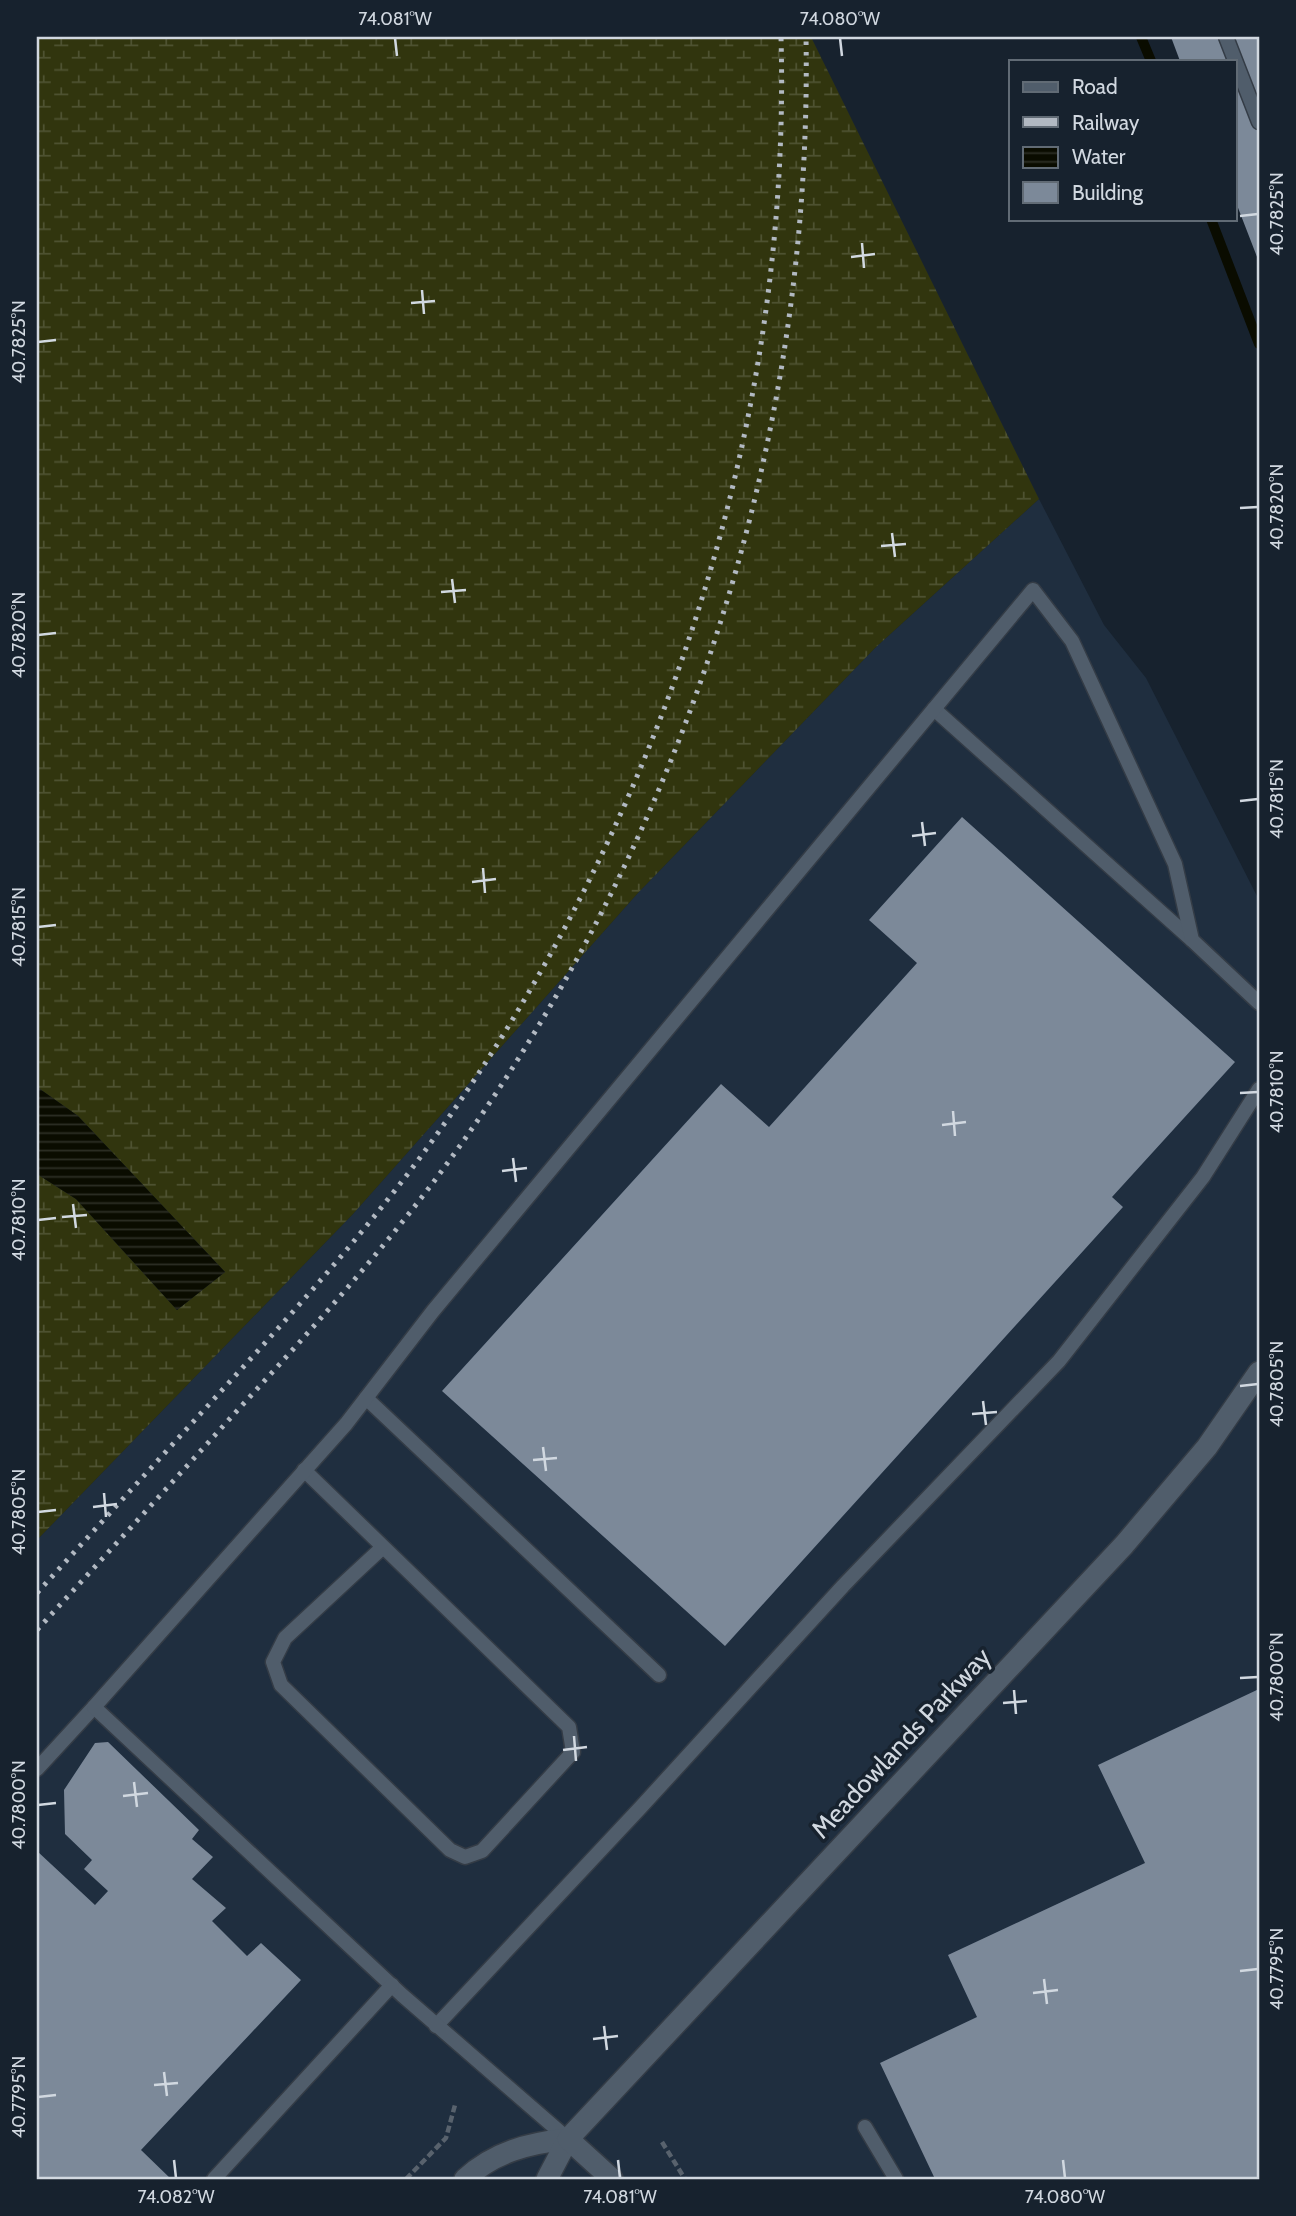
<svg xmlns="http://www.w3.org/2000/svg" width="1296" height="2216" font-family="Cabin,sans-serif">
	<style>
		.built { fill: #1f2e3f }
		.wetland { fill: url(#wetland-marsh) }
		.water { fill: url(#water-rules) }
		.lines { fill: none; stroke-linecap: round; stroke-linejoin: round }
		.stream { stroke: #0a0c00; stroke-width: 10 }
		.building { fill: #7c8999 }
		.service-casing { stroke: #343c46; stroke-width: 17 }
		.tertiary-casing { stroke: #343c46; stroke-width: 24 }
		.secondary-casing { stroke: #343c46; stroke-width: 24 }
		.path { stroke: #58626d; stroke-width: 4.5; stroke-dasharray: 7 3.5; stroke-linecap: butt }
		.service { stroke: #505d6b; stroke-width: 14 }
		.tertiary { stroke: #505d6b; stroke-width: 21 }
		.secondary { stroke: #505d6b; stroke-width: 21 }
		.rail { stroke: #b2b9c2; stroke-width: 5; stroke-dasharray: 3.5 7; stroke-linecap: butt }
		.ticks { fill: none; stroke: #d1d8e0; stroke-width: 2.5 }
		.labels { text-anchor: middle; stroke-width: 7; stroke-linejoin: round; paint-order: stroke }
		.street-label { font-size: 26px; fill: #d1d8e0; stroke: #17222e }
		.neatline { fill: none; stroke: #d1d8e0; stroke-width: 2.5 }
		.ticks-label { font-size: 18px; text-anchor: middle; fill: #d1d8e0 }
	</style>
	<defs>
		<pattern id="wetland-marsh" width="20" height="14" patternUnits="userSpaceOnUse" patternTransform="scale(1.75)"><rect width="20" height="14" fill="#31350e"/><path d="M1 5h8M5 5V1M11 12h8M15 12V8" fill="none" stroke="#4e5231"/></pattern>
		<pattern id="water-rules" width="6" height="5" patternUnits="userSpaceOnUse" patternTransform="scale(1.75)"><rect width="6" height="5" fill="#0a0c00"/><path d="M0 2.5h6" fill="none" stroke="#2d2f25"/></pattern>
	</defs>
	<rect width="100%" height="100%" fill="#17222e"/>
	<path class="built" d="M1039 499 1104 625 1146 678 1259 900V2179H37V1540L353 1214 637 894 875 648Z"/>
	<path class="wetland" d="M37 37H811L1039 499 875 648 637 894 353 1214 37 1540V1174L76 1199 177 1310 225 1272 78 1116 37 1087Z"/>
	<path class="water" d="M37 1087 78 1116 225 1272 177 1310 76 1199 37 1174Z"/>
	<g class="lines">
		<g class="stream">
			<path d="M1141 37 1151 61"/>
			<path d="M1211 219 1259 344"/>
		</g>
	</g>
	<g class="building">
		<path d="M1171 37H1259V262L1235 200V61H1180Z"/>
		<path d="M962 817 1235 1062 1112 1197 1123 1207 725 1646 442 1391 721 1084 769 1127 917 963 869 920Z"/>
		<path d="M1259 1689V2179H1057L1056 2178 1052 2179H935L880 2063 977 2017 948 1955 1145 1863 1098 1765Z"/>
		<path d="M108 1742 199 1830 192 1839 213 1857 192 1879 226 1908 212 1921 247 1956 261 1943 301 1980 141 2150 171 2179H37V1851L95 1905 108 1891 84 1869 92 1860 65 1834 64 1790 95 1743Z"/>
	</g>
	<g class="lines">
		<defs>
			<g id="service">
				<path d="M1226 37 1259 122"/>
				<path d="M934 709 1192 940"/>
				<path d="M366 1398 659 1675"/>
				<path d="M304 1470 569 1727 573 1752 482 1851 465 1857 450 1850 281 1685 273 1662 285 1638 383 1547"/>
				<path d="M37 1769 94 1707"/>
				<path d="M436 2026 641 1807 843 1586 1059 1361 1203 1177 1259 1089"/>
				<path d="M865 2127 896 2179"/>
				<path d="M568 2139 402 1995 94 1707 346 1424 433 1311 1033 590 1072 641 1175 864 1192 940 1259 1003"/>
				<path d="M214 2179 392 1985"/>
			</g>
			<g id="tertiary">
				<path d="M465 2179C494 2152 529 2143 568 2139"/>
				<path d="M547 2179 568 2139"/>
			</g>
			<path id="secondary" d="M612 2179 568 2139 1124 1545 1207 1447 1259 1372"/>
		</defs>
		<use href="#service" class="service-casing"/>
		<use href="#tertiary" class="tertiary-casing"/>
		<use href="#secondary" class="secondary-casing"/>
		<g class="path">
			<path d="M662 2142 685 2179"/>
			<path d="M406 2179 446 2138 455 2105"/>
		</g>
		<use href="#service" class="service"/>
		<use href="#tertiary" class="tertiary"/>
		<use href="#secondary" class="secondary"/>
		<g class="rail">
			<path d="M37 1593C99 1525 161 1457 224 1388 288 1318 352 1247 410 1171 652 849 792 441 781 37"/>
			<path d="M37 1630C103 1558 169 1486 235 1413 303 1339 371 1264 432 1184 679 855 813 449 806 37"/>
		</g>
	</g>
	<path class="ticks" d="M395 38 397 56M840 38 842 56M1240 216 1258 214M862 243 864 268M851 257 875 254M422 290 424 314M411 303 435 301M38 342 56 340M1240 508 1258 507M892 533 895 557M881 546 906 544M452 579 455 603M441 592 466 590M38 635 56 633M1240 801 1258 799M922 822 925 846M912 836 936 833M483 868 485 893M472 882 496 879M38 927 56 925M1240 1093 1258 1092M953 1111 955 1136M942 1125 966 1122M513 1158 516 1182M502 1171 527 1168M73 1204 76 1228M62 1217 87 1215M38 1220 56 1218M1240 1386 1258 1384M983 1401 986 1425M972 1414 997 1412M543 1447 546 1471M533 1460 557 1458M104 1493 106 1517M93 1507 117 1504M38 1512 56 1510M1240 1678 1258 1677M1014 1690 1016 1714M1003 1703 1027 1701M574 1736 576 1761M563 1750 587 1747M134 1782 137 1807M123 1796 148 1793M38 1805 56 1803M1240 1971 1258 1969M1044 1979 1047 2004M1033 1993 1058 1990M604 2026 607 2050M593 2039 618 2036M164 2072 167 2096M154 2085 178 2083M38 2097 56 2095M174 2160 176 2178M618 2160 620 2178M1063 2160 1065 2178"/>
	<g class="labels">
		<g class="street-label">
			<text transform="translate(901 1743) rotate(-47)" y="9">Meadowlands Parkway</text>
		</g>
	</g>
	<rect width="1296" height="2216" fill="none" stroke="#17222e" stroke-width="77"/>
	<rect x="1009" y="60" width="228" height="161" fill="#17222e" stroke="#616b75" stroke-width="2"/>
	<rect x="1023" y="82" width="35" height="10" fill="#505d6b" stroke="#616b75" stroke-width="2"/>
	<text x="1072" y="94" font-size="21" fill="#d1d8e0">Road</text>
	<rect x="1023" y="117" width="35" height="10" fill="#b2b9c2" stroke="#616b75" stroke-width="2"/>
	<text x="1072" y="130" font-size="21" fill="#d1d8e0">Railway</text>
	<rect x="1023" y="147" width="35" height="21" fill="url(#water-rules)" stroke="#616b75" stroke-width="2"/>
	<text x="1072" y="164" font-size="21" fill="#d1d8e0">Water</text>
	<rect x="1023" y="182" width="35" height="21" fill="#7c8999" stroke="#616b75" stroke-width="2"/>
	<text x="1072" y="200" font-size="21" fill="#d1d8e0">Building</text>
	<rect x="38" y="38" width="1220" height="2140" class="neatline"/>
	<g class="ticks-label">
		<text x="395" y="25">74.081°W</text>
		<text x="840" y="25">74.080°W</text>
		<text transform="translate(1277 214) rotate(-90)" y="6">40.7825°N</text>
		<text transform="translate(19 342) rotate(-90)" y="6">40.7825°N</text>
		<text transform="translate(1277 507) rotate(-90)" y="6">40.7820°N</text>
		<text transform="translate(19 635) rotate(-90)" y="6">40.7820°N</text>
		<text transform="translate(1277 799) rotate(-90)" y="6">40.7815°N</text>
		<text transform="translate(19 927) rotate(-90)" y="6">40.7815°N</text>
		<text transform="translate(1277 1092) rotate(-90)" y="6">40.7810°N</text>
		<text transform="translate(19 1220) rotate(-90)" y="6">40.7810°N</text>
		<text transform="translate(1277 1384) rotate(-90)" y="6">40.7805°N</text>
		<text transform="translate(19 1512) rotate(-90)" y="6">40.7805°N</text>
		<text transform="translate(1277 1677) rotate(-90)" y="6">40.7800°N</text>
		<text transform="translate(19 1805) rotate(-90)" y="6">40.7800°N</text>
		<text transform="translate(1277 1969) rotate(-90)" y="6">40.7795°N</text>
		<text transform="translate(19 2097) rotate(-90)" y="6">40.7795°N</text>
		<text x="176" y="2203">74.082°W</text>
		<text x="620" y="2203">74.081°W</text>
		<text x="1065" y="2203">74.080°W</text>
	</g>
</svg>
